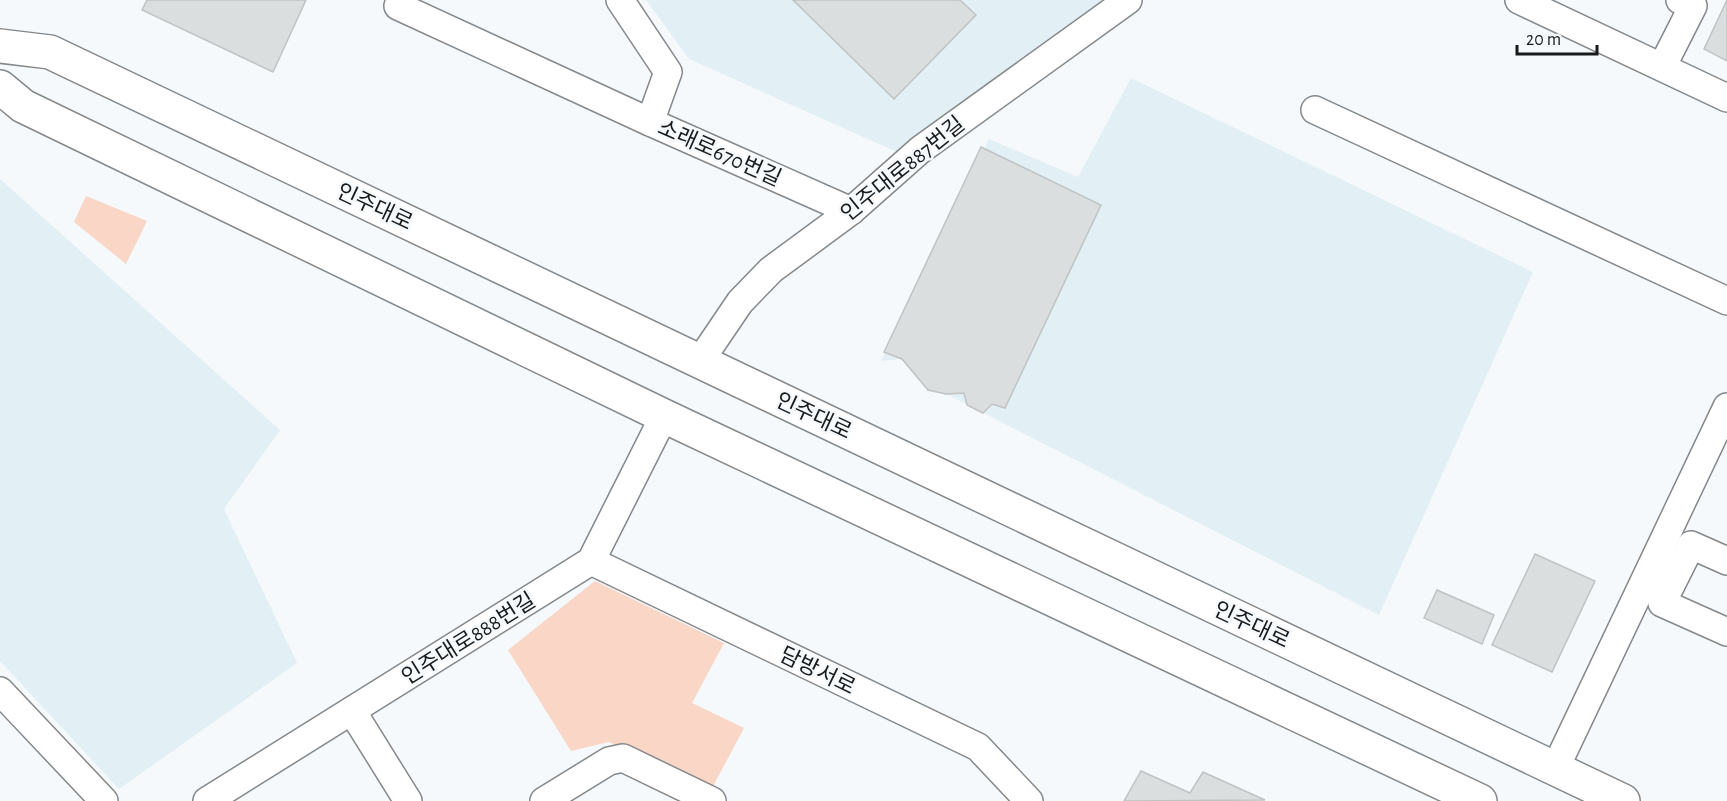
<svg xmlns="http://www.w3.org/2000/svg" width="1727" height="801" font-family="'Alegreya Sans','Noto Sans KR',sans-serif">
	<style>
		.built { fill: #e2eff4 }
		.green { fill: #f9d6c5 }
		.building { fill: #dadedf; stroke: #bfc3c4; stroke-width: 1.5 }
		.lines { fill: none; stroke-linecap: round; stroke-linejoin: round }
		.minor-casing { stroke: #85888a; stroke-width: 30 }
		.major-casing { stroke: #85888a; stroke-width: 36 }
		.minor { stroke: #fff; stroke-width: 27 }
		.major { stroke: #fff; stroke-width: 33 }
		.labels { text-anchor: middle; stroke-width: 5; stroke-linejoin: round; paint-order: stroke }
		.street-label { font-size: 22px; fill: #191a1b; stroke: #f5f9fb }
	</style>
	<rect width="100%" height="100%" fill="#f5f9fb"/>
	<g class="built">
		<path d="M646 0H1112L897 152 689 59Z"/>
		<path d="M1131 78 1533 272 1379 615 923 382 902 359 881 361 989 139 1078 177Z"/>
		<path d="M0 179 280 430 224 509 297 663 119 789 0 661Z"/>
	</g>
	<g class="green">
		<path d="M86 196 147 221 126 264 74 222Z"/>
		<path d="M595 581 724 643 692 703 744 728 711 790 609 742 571 751 508 650Z"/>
	</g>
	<g class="building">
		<path d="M147 0H306L273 72 142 10Z"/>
		<path d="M793 0H960L976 15 894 99Z"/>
		<path d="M1727 0V61L1704 49Z"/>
		<path d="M981 147 1101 205 1005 408 992 404 983 413 967 405 964 393 946 394 928 390 902 359 884 352Z"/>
		<path d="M1535 554 1595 581 1552 672 1492 645Z"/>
		<path d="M1437 590 1494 615 1482 644 1424 618Z"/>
		<path d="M1141 771 1190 793 1203 772 1265 800 1124 801Z"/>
	</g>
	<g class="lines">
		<defs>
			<g id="minor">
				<path d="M400 0 398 6 650 122 851 211"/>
				<path d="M620 0 668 72 650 122"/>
				<path d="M1519 0 1727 98"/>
				<path d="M1662 67 1693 6 1680 0"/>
				<path d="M1315 110 1727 301"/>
				<path d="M700 361 740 302 771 270 851 211 920 150 1128 0"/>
				<path d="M591 561 978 747 1029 801"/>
				<path d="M1727 561 1691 545 1662 603 1727 632"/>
				<path d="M0 691 104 801"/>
				<path d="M352 711 408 801"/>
				<path d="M1555 769 1727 407"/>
				<path d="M207 801 591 561 664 416"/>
				<path d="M544 801 609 761 623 758 712 801"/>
			</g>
			<g id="major">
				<path d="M0 46 50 52 1623 801"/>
				<path d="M0 87 23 106 664 416 1480 801"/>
			</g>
		</defs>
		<use href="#minor" class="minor-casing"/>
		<use href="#major" class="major-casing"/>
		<use href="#minor" class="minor"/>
		<use href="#major" class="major"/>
	</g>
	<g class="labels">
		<g class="street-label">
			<text transform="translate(720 152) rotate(24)" y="8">소래로670번길</text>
			<text transform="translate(902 168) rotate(-39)" y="8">인주대로887번길</text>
			<text transform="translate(375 206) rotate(25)" y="8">인주대로</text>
			<text transform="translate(814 415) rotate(25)" y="8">인주대로</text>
			<text transform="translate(1252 624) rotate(25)" y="8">인주대로</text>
			<text transform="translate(468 638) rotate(-32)" y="8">인주대로888번길</text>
			<text transform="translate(818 670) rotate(26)" y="8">담방서로</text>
		</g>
	</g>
	<path d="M1517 45v9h80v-9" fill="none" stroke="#191a1b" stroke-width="3"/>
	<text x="1526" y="45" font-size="18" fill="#191a1b" stroke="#f5f9fb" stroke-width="4.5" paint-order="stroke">20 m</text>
</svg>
